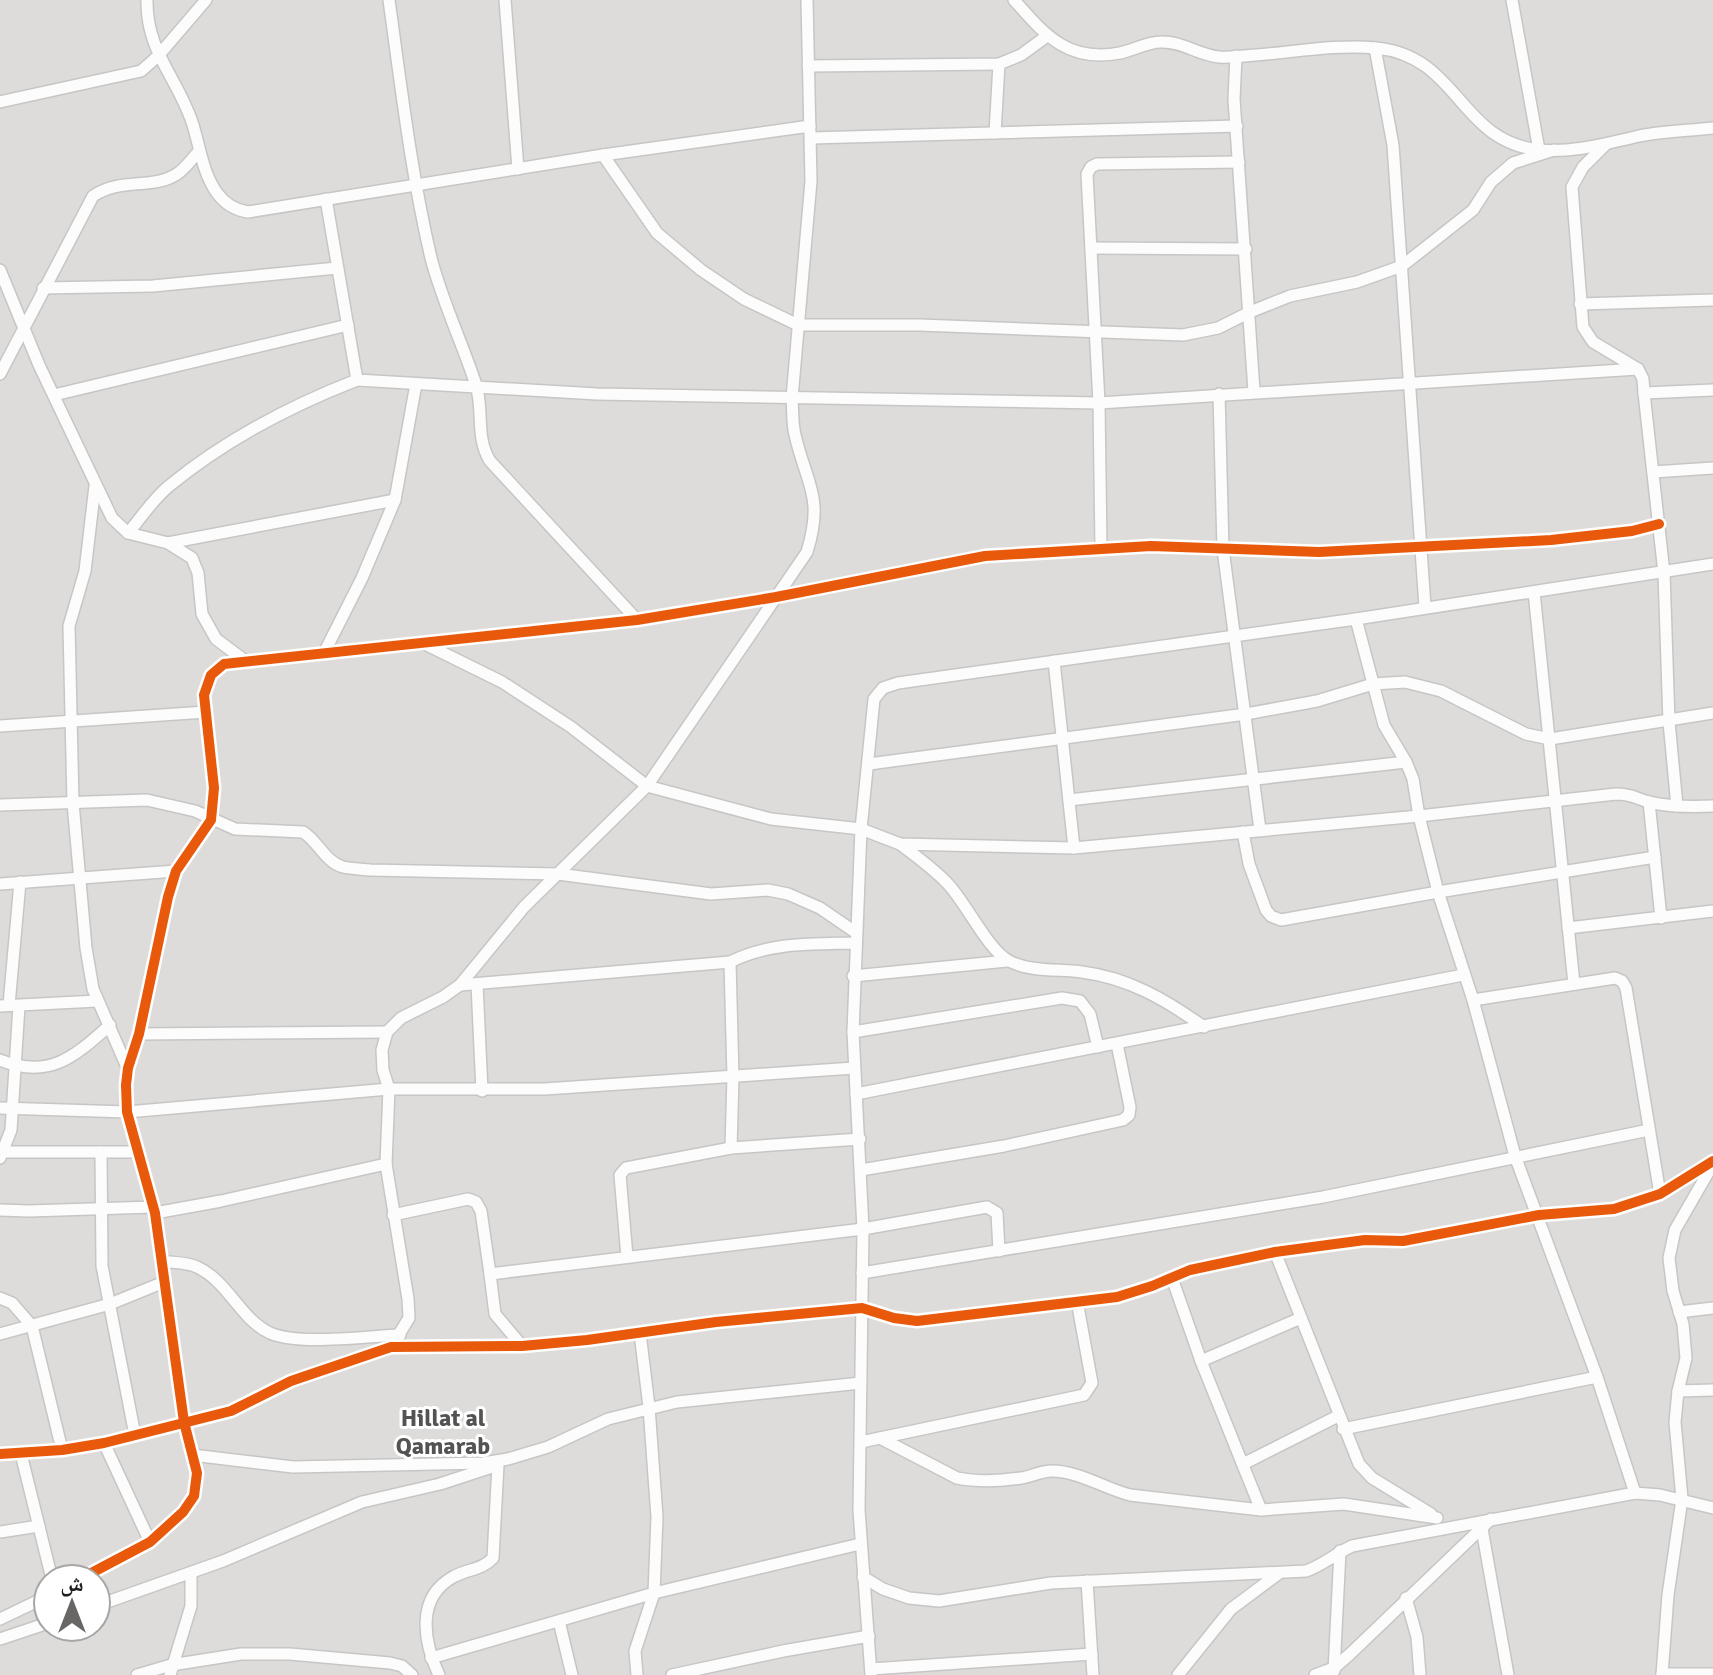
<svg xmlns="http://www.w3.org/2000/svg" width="1713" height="1675" font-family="Signika,'Noto Naskh Arabic',sans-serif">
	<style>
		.residential { fill: #dddcda; fill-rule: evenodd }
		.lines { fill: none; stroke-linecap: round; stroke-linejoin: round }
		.minor-casing { stroke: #c7c6c5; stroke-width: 14 }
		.minor { stroke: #fcfcfc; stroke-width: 11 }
		.cycleway-casing { stroke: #fff; stroke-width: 15 }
		.cycleway { stroke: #e8590c; stroke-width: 10 }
		.labels { text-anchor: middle; stroke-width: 6; stroke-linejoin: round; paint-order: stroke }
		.quarter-label { font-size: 24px; font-weight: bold; fill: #535353; stroke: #fff }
	</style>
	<rect width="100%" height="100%" fill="#eeece9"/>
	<path class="residential" d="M0 0H1713V1675H0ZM48 1579H96V1627H48Z"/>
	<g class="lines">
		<defs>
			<g id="minor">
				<path d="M147 0C146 51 177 77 192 122 200 146 202 172 217 193 225 204 235 210 248 212L603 155 810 126"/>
				<path d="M389 0C401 86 411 173 431 258 442 301 462 342 476 385 484 410 475 437 490 461L637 620"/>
				<path d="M505 0 518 169"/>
				<path d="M1014 0C1045 35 1068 63 1120 53 1134 50 1147 42 1161 42 1181 41 1199 55 1219 57 1231 58 1244 56 1256 55 1295 52 1337 44 1376 48 1460 56 1458 142 1540 150 1572 153 1604 144 1635 137 1660 131 1687 131 1713 128"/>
				<path d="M1512 0 1539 150"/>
				<path d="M1375 48 1393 145 1425 607"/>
				<path d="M1236 56 1234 99 1254 391"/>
				<path d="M808 66 999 64 1021 55 1047 36"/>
				<path d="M0 102 141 71 158 56 206 0"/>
				<path d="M995 133 999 64"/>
				<path d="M811 138 1237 126"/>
				<path d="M1605 145 1583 167 1572 187 1583 327 1593 342 1638 369 1643 379 1644 393 1713 390"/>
				<path d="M603 155 657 233 701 270 744 299 798 325H920L1183 335 1218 328 1250 312 1290 296 1357 282 1402 266 1473 210 1491 182 1513 163 1554 150"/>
				<path d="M326 199 357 380 597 394 1099 403 1638 369"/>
				<path d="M1091 248 1246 249"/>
				<path d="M0 270 39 365 112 518 128 533 168 543 192 558 198 573 202 614 216 639 244 660"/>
				<path d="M43 288 153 286 337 268"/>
				<path d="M1580 304 1713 300"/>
				<path d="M0 374 93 196C121 177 152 190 177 174 185 169 192 159 199 151"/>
				<path d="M1644 393 1664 573 1669 722 1677 806"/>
				<path d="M1219 394 1223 549 1260 830"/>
				<path d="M54 395 348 325"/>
				<path d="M1653 472 1713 468"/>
				<path d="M95 486 85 571 69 626 73 803 86 948 93 989 127 1067"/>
				<path d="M128 533C141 518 153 499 169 486 225 440 290 406 357 380"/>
				<path d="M168 543 395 500"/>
				<path d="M1101 549 1099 403 1087 174 1091 167 1097 164 1239 162"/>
				<path d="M1534 592 1574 984"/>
				<path d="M1356 619 1384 725 1406 762 1413 779 1419 816 1438 892 1473 1000 1515 1156 1597 1377 1635 1493"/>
				<path d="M425 644 502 682 571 727 647 786 771 819 861 829 900 844 1074 848 1419 816 1616 794C1635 794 1637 800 1653 803 1673 807 1693 807 1713 806"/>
				<path d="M324 653 362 578 395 500 416 384"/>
				<path d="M1054 661 1074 848"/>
				<path d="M0 726 206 712"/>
				<path d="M869 764 1246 714 1317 701 1373 684 1405 682 1441 691 1526 734 1550 739 1713 713"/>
				<path d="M1069 800 1406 762"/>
				<path d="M1649 802 1661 918"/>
				<path d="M0 805 147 800 195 811 235 829 303 832C318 841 325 862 343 867 352 869 362 869 370 870L558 874 711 894 768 890 788 894 820 908 855 932"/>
				<path d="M1243 832 1249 864 1266 910 1271 916 1281 920 1438 892 1655 857"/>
				<path d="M900 844C917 857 934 869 948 884 966 903 988 950 1009 961 1030 972 1059 969 1082 972 1129 978 1166 1000 1204 1027"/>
				<path d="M0 884 176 871"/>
				<path d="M1568 928 1713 911"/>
				<path d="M730 962 733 1077 731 1148"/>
				<path d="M853 976 1007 961"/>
				<path d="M477 984 482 1091"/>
				<path d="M460 985 730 962C770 942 811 944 855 943"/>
				<path d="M1473 1000 1615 978 1622 981 1626 988 1660 1194"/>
				<path d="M9 1005 20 882"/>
				<path d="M0 1006 97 1001"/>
				<path d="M853 1032 1062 998 1080 1001 1090 1014 1098 1047"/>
				<path d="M139 1034 387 1032"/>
				<path d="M0 1060C50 1080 75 1056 110 1025"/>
				<path d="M856 1094 1463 975"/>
				<path d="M0 1108 127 1112 389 1089H545L854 1068"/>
				<path d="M4 1152H136"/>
				<path d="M101 1152 102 1266 135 1435"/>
				<path d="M0 1158 11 1130 19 1006"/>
				<path d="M861 1170 1004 1146 1123 1120 1129 1115 1130 1107 1117 1044"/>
				<path d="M0 1210 29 1211 153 1207"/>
				<path d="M155 1213 221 1201 386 1164"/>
				<path d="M393 1215 468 1199 476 1202 481 1211 490 1274"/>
				<path d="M1275 1252 1359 1464 1372 1478 1431 1514"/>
				<path d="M627 1257 620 1175 626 1168 731 1148 860 1139"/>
				<path d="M161 1261C172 1263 187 1262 197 1267 228 1281 240 1319 270 1333 300 1346 366 1336 400 1335"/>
				<path d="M862 1273 1323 1197 1649 1130"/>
				<path d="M1172 1278 1201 1361 1301 1318"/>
				<path d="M0 1298 12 1303 32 1326 62 1450"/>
				<path d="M1679 1312 1713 1308"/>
				<path d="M0 1334 110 1304 164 1282"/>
				<path d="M522 1346 495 1314 490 1274 863 1229 987 1207 997 1213 999 1251"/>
				<path d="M391 1347 409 1318 408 1299 386 1164 389 1089 383 1070 382 1050 387 1032 401 1018 443 997 460 985 524 907 647 786 807 552C824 496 807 486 795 435 792 423 793 410 792 398L811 181 807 0"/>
				<path d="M1201 1361 1261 1510"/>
				<path d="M1678 1391 1713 1390"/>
				<path d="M1343 1429 1597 1377"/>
				<path d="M880 1438 957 1478C977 1482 1000 1481 1021 1478 1031 1477 1040 1471 1052 1471 1078 1471 1104 1488 1130 1495L1261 1510 1344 1504 1437 1518"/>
				<path d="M861 1442 1084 1395 1092 1383 1077 1301"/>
				<path d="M104 1443 150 1542"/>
				<path d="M0 1454 62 1450 104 1443 231 1411 291 1381 391 1347 522 1346 587 1340 716 1322 862 1308 894 1318 917 1321 1117 1297 1152 1286 1190 1270 1275 1252 1365 1240 1403 1241 1539 1215 1614 1209 1660 1194 1713 1161"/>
				<path d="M21 1454 52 1579"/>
				<path d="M192 1455 293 1467 483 1463 508 1459 548 1447 608 1419 677 1402 861 1383"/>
				<path d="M1243 1464 1338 1416"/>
				<path d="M1482 1529 1508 1675"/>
				<path d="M0 1532 39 1526"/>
				<path d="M863 1577 883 1589 909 1598 939 1601 1051 1583 1306 1571C1323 1565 1335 1554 1352 1546L1635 1493 1660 1495 1713 1508"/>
				<path d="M80 1579 150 1542 183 1512 194 1496 197 1473 184 1422 155 1213 127 1112 126 1085 128 1068 139 1034 168 897 176 871 211 820 214 788 204 695 211 675 224 664 637 620 776 597 985 556 1151 546 1319 552 1551 540 1632 531 1659 524"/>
				<path d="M1087 1581 1093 1675"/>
				<path d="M1406 1598 1417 1637 1420 1675"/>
				<path d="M96 1606 223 1561 362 1502 440 1484 495 1466"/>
				<path d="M0 1619 48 1596"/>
				<path d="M559 1621 572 1675"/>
				<path d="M0 1639 48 1623"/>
				<path d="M431 1658 654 1593 860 1544"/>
				<path d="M871 1669 1092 1654"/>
				<path d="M1334 1671 1340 1551"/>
				<path d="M1662 1674H1713"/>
				<path d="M137 1675 171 1665 241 1654H290L390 1663 402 1666 412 1675"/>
				<path d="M170 1675 191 1606V1573"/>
				<path d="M439 1675C424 1643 415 1598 453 1577 467 1569 482 1570 493 1558L498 1465"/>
				<path d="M637 1675 635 1651 654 1593 657 1517 649 1407 640 1333"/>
				<path d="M672 1675 783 1651 869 1636"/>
				<path d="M871 1675 859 1510 863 1229 853 1032 861 829 874 699 883 688 898 683 1356 619 1713 564"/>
				<path d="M1178 1675 1231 1609 1278 1574"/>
				<path d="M1315 1675 1334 1668 1350 1654 1491 1519"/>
				<path d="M1662 1675 1668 1595 1682 1499 1675 1422 1678 1391 1686 1358 1683 1324 1673 1291 1669 1258 1675 1230 1713 1164"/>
			</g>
		</defs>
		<use href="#minor" class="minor-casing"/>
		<use href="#minor" class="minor"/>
		<defs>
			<g id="cycleway">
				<path d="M0 1454 62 1450 104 1443 231 1411 291 1381 391 1347 522 1346 587 1340 716 1322 862 1308 894 1318 917 1321 1117 1297 1152 1286 1190 1270 1275 1252 1365 1240 1403 1241 1539 1215 1614 1209 1660 1194 1713 1161"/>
				<path d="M80 1579 150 1542 183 1512 194 1496 197 1473 184 1422 155 1213 127 1112 126 1085 128 1068 139 1034 168 897 176 871 211 820 214 788 204 695 211 675 224 664 637 620 776 597 985 556 1151 546 1319 552 1551 540 1632 531 1659 524"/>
			</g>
		</defs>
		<use href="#cycleway" class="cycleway-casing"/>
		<use href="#cycleway" class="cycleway"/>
	</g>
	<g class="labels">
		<g class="quarter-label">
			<text x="443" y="1426">Hillat al<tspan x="443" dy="28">Qamarab</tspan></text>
		</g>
	</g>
	<g transform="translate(72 1603)"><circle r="38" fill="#ffffff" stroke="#a6a6a6" stroke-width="2"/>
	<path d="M0-6L14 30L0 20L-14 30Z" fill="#686766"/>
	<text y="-12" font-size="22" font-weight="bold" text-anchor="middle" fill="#202020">ش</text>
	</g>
</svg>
